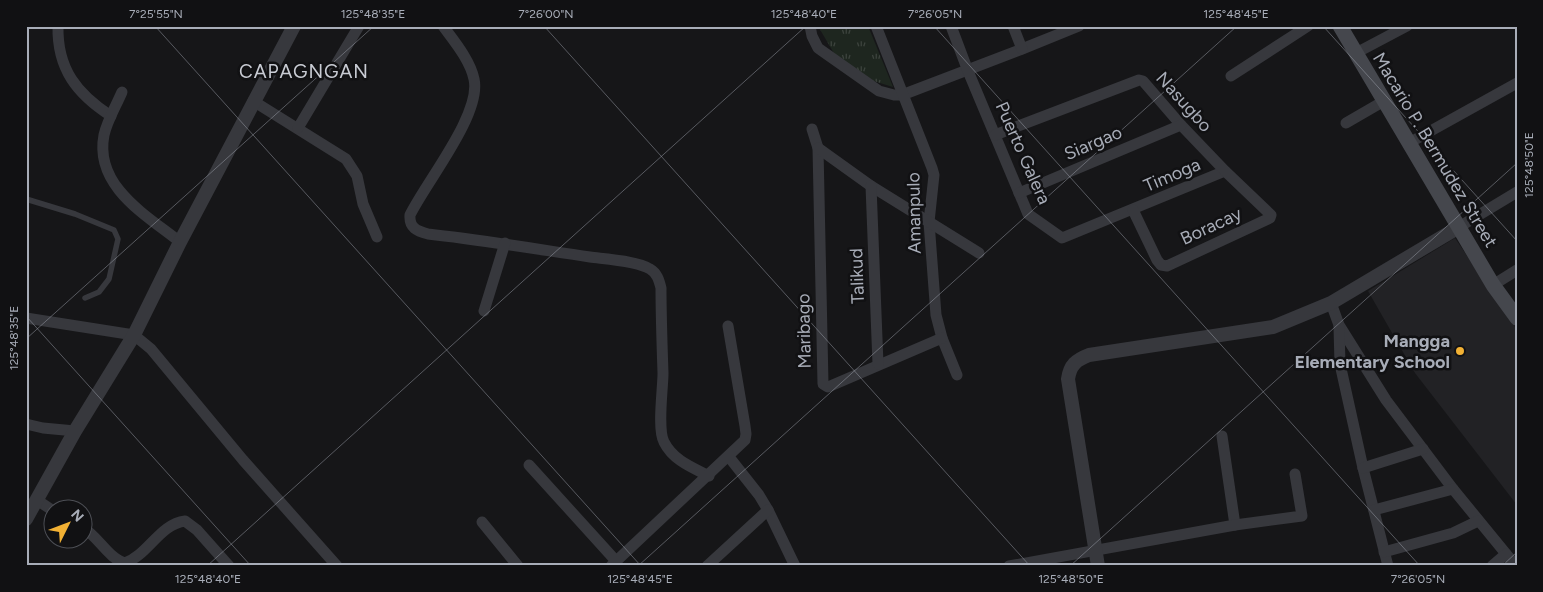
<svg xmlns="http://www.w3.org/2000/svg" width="1543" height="592" font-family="Figtree,sans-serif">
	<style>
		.built { fill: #222225 }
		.grass { fill: url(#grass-tufts) }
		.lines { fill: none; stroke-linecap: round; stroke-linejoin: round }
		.service { stroke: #37383d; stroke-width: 5.5 }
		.minor { stroke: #37383d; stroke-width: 11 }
		.tertiary { stroke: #37383d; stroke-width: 14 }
		.secondary { stroke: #45474d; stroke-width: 15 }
		.ticks { fill: none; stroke: #a8adb8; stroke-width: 1; stroke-opacity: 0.45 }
		.poi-dot { fill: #f2b134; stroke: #111113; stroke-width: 2 }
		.labels { text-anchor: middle; stroke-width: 5; stroke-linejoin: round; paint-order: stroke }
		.street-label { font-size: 18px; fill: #a8adb8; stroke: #111113 }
		.poi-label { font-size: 18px; font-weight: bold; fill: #a8adb8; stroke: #111113; text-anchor: end }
		.neighbourhood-label { font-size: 19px; letter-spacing: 1px; fill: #c9ccd4; stroke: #111113 }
		.neatline { fill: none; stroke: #a8adb8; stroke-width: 2 }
		.ticks-label { font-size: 12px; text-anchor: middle; fill: #a8adb8 }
	</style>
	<defs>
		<pattern id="grass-tufts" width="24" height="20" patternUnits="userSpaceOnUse" patternTransform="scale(1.25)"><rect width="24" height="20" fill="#1e261f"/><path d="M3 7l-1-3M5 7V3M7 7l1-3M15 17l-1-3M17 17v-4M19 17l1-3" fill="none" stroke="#3c433d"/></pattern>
	</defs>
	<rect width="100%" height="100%" fill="#161618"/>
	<path class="built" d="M1455 238 1517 330V505L1415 373 1368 291Z"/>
	<path class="grass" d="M818 26H868L893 87 864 78 835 55Z"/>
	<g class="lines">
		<path class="service" d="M26 199 75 214 114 230 118 239 109 279 99 292 85 298"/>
		<g class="minor">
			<path d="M58 26C57 69 77 94 111 116"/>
			<path d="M443 26C454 41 470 60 474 79 482 114 426 182 410 215 409 228 417 231 428 234 482 240 536 249 590 257 605 259 638 261 650 269 657 273 659 280 661 288 661 316 662 344 663 373 663 389 657 429 664 442 673 460 691 467 709 476"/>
			<path d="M810 26 812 36 818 48 825 53 879 91 894 95H902L1022 49 1079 26"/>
			<path d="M876 26 932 168 934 175 929 222 936 315 942 338 957 375"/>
			<path d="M951 26 968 71 1028 214 1062 238 1225 171"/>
			<path d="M1013 26 1022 49"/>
			<path d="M1356 53 1407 26"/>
			<path d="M1231 76 1308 26"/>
			<path d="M122 92C116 106 107 121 104 135 94 186 146 215 180 242"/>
			<path d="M253 101 346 159 357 176 363 204 377 237"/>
			<path d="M1346 123 1384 101"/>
			<path d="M298 128 359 26"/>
			<path d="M812 129 818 148 823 384 828 387 942 338"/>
			<path d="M995 135 1139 80 1143 81 1181 125 1225 171 1271 215 1270 218 1167 266 1161 265 1157 260 1133 210"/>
			<path d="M1409 143 1517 83"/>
			<path d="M818 148 871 186 979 253"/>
			<path d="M871 186 878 364"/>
			<path d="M1019 193 1181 125"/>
			<path d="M1459 227 1517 192"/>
			<path d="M1493 285 1517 270"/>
			<path d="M1331 303 1339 325 1386 400 1453 489 1516 566"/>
			<path d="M484 311 505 243"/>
			<path d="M26 318 134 335 151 349 243 460 337 566"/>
			<path d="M1339 327 1340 364 1363 468 1388 566"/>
			<path d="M26 424 43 428 75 431"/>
			<path d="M1222 436 1235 525"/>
			<path d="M729 457 759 495 768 510 795 566"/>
			<path d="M529 465 616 561"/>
			<path d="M1363 468 1423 449"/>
			<path d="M37 500 52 510"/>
			<path d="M1374 510 1453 489"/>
			<path d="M482 522 518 566"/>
			<path d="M82 527C98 536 109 559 125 563 148 555 160 524 185 521L197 530 229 566"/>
			<path d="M1384 552 1453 533 1478 521"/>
			<path d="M611 566 745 440 746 434 745 426 728 326"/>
			<path d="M707 566 768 510"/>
			<path d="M1009 566 1235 525 1302 516 1295 474"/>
			<path d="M1492 566 1506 554"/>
		</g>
		<g class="tertiary">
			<path d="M26 519 75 431 134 335 180 242 294 26"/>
			<path d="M1098 566 1068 379C1070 365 1076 360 1089 355L1273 327 1331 303 1459 227"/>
		</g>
		<path class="secondary" d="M1340 26 1493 285 1517 318"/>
	</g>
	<path class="ticks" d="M155 26 641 566M544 26 1030 566M934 26 1420 566M1323 26 1517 241M26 316 251 566M26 339 374 26M207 566 806 26M638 566 1237 26M1070 566 1517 163M1502 566 1517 552"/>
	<circle class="poi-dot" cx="1460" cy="351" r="5"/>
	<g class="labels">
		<g class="street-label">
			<text transform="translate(1184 102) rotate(48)" y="6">Nasugbo</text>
			<text transform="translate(1093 143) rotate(-23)" y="6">Siargao</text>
			<text transform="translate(1435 150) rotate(59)" y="6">Macario P. Bermudez Street</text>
			<text transform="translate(1023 153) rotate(66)" y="6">Puerto Galera</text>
			<text transform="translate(1172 175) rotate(-23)" y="6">Timoga</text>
			<text transform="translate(914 213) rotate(-91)" y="6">Amanpulo</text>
			<text transform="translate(1211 226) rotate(-25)" y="6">Boracay</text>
			<text transform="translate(857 276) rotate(-92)" y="6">Talikud</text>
			<text transform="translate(804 331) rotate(-91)" y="6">Maribago</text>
		</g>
		<g class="poi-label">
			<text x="1450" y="347">Mangga<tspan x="1450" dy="21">Elementary School</tspan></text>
		</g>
		<g class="neighbourhood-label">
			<text x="304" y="78">CAPAGNGAN</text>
		</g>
	</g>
	<rect width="1543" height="592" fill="none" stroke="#111113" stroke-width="55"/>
	<g transform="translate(68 524) rotate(48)"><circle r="24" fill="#111113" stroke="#4d4f55"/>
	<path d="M0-4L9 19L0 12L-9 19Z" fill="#f2b134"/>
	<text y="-8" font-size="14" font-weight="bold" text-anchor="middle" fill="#a8adb8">N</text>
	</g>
	<rect x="28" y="28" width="1488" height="536" class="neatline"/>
	<g class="ticks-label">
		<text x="156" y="18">7°25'55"N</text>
		<text x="373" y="18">125°48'35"E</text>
		<text x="546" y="18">7°26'00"N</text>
		<text x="804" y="18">125°48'40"E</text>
		<text x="935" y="18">7°26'05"N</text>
		<text x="1236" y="18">125°48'45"E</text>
		<text transform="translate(1529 165) rotate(-90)" y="4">125°48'50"E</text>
		<text transform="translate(14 338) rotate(-90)" y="4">125°48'35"E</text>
		<text x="208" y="583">125°48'40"E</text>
		<text x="640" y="583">125°48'45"E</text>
		<text x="1071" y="583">125°48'50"E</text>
		<text x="1418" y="583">7°26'05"N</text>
	</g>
</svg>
